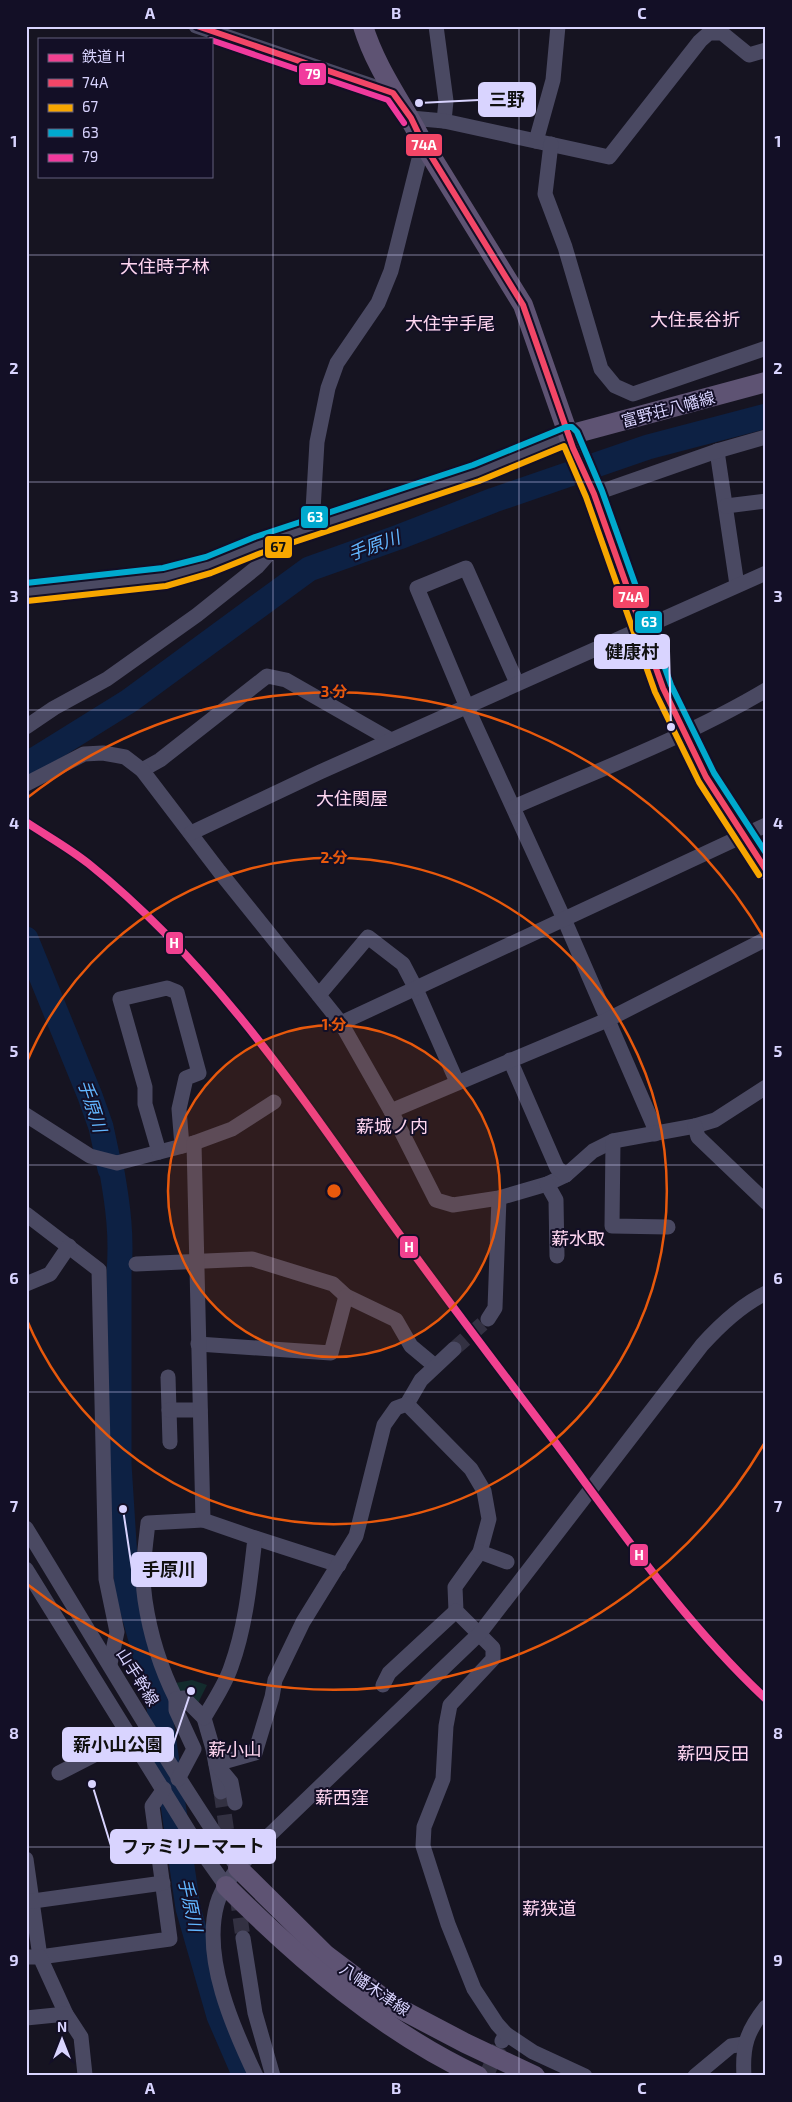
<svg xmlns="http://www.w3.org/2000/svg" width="792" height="2102" font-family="'Exo 2','Noto Sans JP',sans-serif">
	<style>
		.green { fill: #132c2d }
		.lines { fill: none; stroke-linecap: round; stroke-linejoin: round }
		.river { stroke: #0d2144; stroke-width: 25 }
		.minor-tunnel { stroke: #333142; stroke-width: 15; stroke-dasharray: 15 8; stroke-linecap: butt }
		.minor { stroke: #4a4962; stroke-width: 15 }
		.major { stroke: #5e5373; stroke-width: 20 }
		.bus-1-casing { stroke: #130f26; stroke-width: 10 }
		.bus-2-casing { stroke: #130f26; stroke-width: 10 }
		.bus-3-casing { stroke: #130f26; stroke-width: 10 }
		.bus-4-casing { stroke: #130f26; stroke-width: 10 }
		.bus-1 { stroke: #f34667; stroke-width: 6 }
		.bus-2 { stroke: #f7a600; stroke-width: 6 }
		.bus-3 { stroke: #00a9ce; stroke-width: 6 }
		.bus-4 { stroke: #f13a9d; stroke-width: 6 }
		.rail-1-casing { stroke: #130f26; stroke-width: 11 }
		.rail-1 { stroke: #f14190; stroke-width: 8 }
		.grid { fill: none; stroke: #d9d4ff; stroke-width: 1; stroke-opacity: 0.55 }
		.ring { fill: none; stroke: #e8590c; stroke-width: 2.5 }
		.labels { text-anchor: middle; stroke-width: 4; stroke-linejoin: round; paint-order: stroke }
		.street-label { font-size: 16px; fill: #d9d4ff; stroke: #130f26 }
		.neighbourhood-label { font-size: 18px; fill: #ffd6f0; stroke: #130f26 }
		.water-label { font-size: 18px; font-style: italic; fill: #62b6ff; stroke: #130f26 }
		.centre { fill: #e8590c; stroke: #130f26; stroke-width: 2.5 }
		.ring-label { font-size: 15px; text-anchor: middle; font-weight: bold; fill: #e8590c; stroke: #130f26; stroke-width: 4; stroke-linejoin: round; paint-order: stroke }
		.leader { fill: none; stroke: #d9d4ff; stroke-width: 2 }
		.callout-dot { fill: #d9d4ff; stroke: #130f26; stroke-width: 2 }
		.callout { fill: #d9d4ff; stroke: #d9d4ff; stroke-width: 2 }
		.callout-label { font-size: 18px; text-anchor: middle; font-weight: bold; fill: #111 }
		.line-badge { stroke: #130f26; stroke-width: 2 }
		.badge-label { font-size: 14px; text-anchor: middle; font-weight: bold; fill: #fff }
		.pale-badge-label { font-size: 14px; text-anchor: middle; font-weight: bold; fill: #111 }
		.neatline { fill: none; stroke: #d9d4ff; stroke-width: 2 }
		.grid-label { font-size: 16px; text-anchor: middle; font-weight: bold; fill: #d9d4ff }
	</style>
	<rect width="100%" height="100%" fill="#161421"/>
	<path class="green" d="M192 1680 207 1685 197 1705 170 1684Z"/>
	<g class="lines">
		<g class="river">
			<path d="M26 765 129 701 309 569 399 537 494 500 648 447 766 416"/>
			<path d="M26 939 90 1096 101 1127 110 1169 112 1172C118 1206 122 1237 119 1272V1464L127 1590 158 1700 188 1908 219 2016 245 2076"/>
		</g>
		<g class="minor-tunnel">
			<path d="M454 1349 488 1319"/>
			<path d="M221 1792 231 1860"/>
			<path d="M237 1895 243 1938"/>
			<path d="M486 2076 499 2047"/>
		</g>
		<g class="minor">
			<path d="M196 26 393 93"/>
			<path d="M436 26 446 101 444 121"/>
			<path d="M411 118 444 121 609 157 700 41 709 33H722L749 55 766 50"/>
			<path d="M536 141 553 80 558 26"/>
			<path d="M551 144 545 194 565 247 601 369 615 386 633 394 766 348"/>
			<path d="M717 451 737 585"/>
			<path d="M594 494 717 451 766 437"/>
			<path d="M726 506 766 501"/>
			<path d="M312 527 317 442 328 388 337 363 378 303 391 271 423 143"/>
			<path d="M26 592 165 577 209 565 258 545 476 473 569 435"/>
			<path d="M517 683 466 568 417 588 467 707 564 919 653 1124 655 1134"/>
			<path d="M26 727 54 708 107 679 197 615 257 567 273 549V540"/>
			<path d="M142 770 160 760 267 676 286 680 391 740"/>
			<path d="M26 784 84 754 103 753 125 757 142 770 219 871 341 1023 391 1111 436 1200 453 1205 499 1198 547 1184 566 1175 593 1151 613 1141 695 1126 715 1120 766 1087"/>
			<path d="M514 807C596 771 689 736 766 690"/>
			<path d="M191 833 320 772 766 573"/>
			<path d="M319 995 368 937 403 964 416 989 457 1082"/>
			<path d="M341 1023 766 825"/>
			<path d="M510 1060 557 1168 566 1175"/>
			<path d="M391 1111 607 1020 766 939"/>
			<path d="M26 1115 90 1156 117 1163 194 1143 232 1129 274 1102"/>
			<path d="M695 1126 698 1137 766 1202"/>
			<path d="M613 1141 612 1226 668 1227"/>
			<path d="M159 1152 145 1104V1087L120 999 167 988 177 992 199 1073 186 1078 179 1109 182 1146"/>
			<path d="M547 1184 556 1200 557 1256"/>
			<path d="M26 1214 99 1270 106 1579 117 1632 110 1664"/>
			<path d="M136 1264 252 1259 333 1284 346 1296 396 1320 411 1346 435 1366"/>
			<path d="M26 1284 50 1274 69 1246"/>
			<path d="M488 1319 495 1308 499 1198"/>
			<path d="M198 1344 331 1353 346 1296"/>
			<path d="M454 1349 421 1380 407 1404 471 1469 484 1491 489 1519 480 1552 455 1587 456 1611 493 1648V1659L450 1705 446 1726 443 1779 424 1827 423 1846 448 1924 474 1989 497 2024 506 2034 502 2041"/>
			<path d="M168 1377 170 1442"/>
			<path d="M169 1410H200"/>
			<path d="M26 1528C96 1642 163 1758 238 1868"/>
			<path d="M255 1538 339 1565"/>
			<path d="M480 1552 507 1562"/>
			<path d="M26 1569 199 1848 226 1886"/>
			<path d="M383 1685 389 1673 456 1611"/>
			<path d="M176 1699C161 1669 150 1634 145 1600 141 1575 145 1549 148 1523L203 1520"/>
			<path d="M204 1718 213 1749 221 1792"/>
			<path d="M59 1773 131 1736"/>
			<path d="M178 1779 194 1749 176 1710V1699L184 1698 204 1718C213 1702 225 1685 231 1667 246 1626 250 1581 255 1538L203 1520 194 1143"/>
			<path d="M235 1803 231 1782 216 1764 255 1753 272 1697 275 1680 303 1622 356 1536 384 1425 396 1408 407 1404"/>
			<path d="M26 1859 40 1957 170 1939 152 1806 164 1789"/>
			<path d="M26 1902 163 1883"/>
			<path d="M243 1938 255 2013 273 2076"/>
			<path d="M26 1957H40L66 2014 81 2037 85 2075"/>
			<path d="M26 2018 66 2014"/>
			<path d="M506 2034 533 2052 585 2076"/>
			<path d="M256 2076C233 2028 202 1958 217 1904 223 1882 244 1862 258 1846L480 1633 702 1345C721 1324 741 1305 766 1293"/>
			<path d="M695 2076 731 2046 744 2044"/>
			<path d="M744 2076C742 2046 747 2031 766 2007"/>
		</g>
		<g class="major">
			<path d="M363 26C376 69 403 104 423 143L523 305 573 448 594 494 663 688 706 777 766 870"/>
			<path d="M569 435 766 382"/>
			<path d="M238 1868 326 1955 391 2004 465 2043 535 2076"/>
			<path d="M226 1886C300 1960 382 2031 478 2076"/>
		</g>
		<defs>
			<path id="bus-1" d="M197 26 393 93 411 118 423 143 523 305 573 448 594 494 663 688 706 777 766 870"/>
			<path id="bus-2" d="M27 601 166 586 211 573 261 553 479 481 564 446 586 497 655 692 699 782 759 875"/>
			<path id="bus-3" d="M26 583 163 568 206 557 255 537 473 465 566 427H572L577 432 602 491 671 685 714 773 766 853"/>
			<path id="bus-4" d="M211 40 388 100 404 123"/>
		</defs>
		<use href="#bus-1" class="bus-1-casing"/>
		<use href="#bus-2" class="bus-2-casing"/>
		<use href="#bus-3" class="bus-3-casing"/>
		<use href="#bus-4" class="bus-4-casing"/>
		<use href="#bus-1" class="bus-1"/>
		<use href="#bus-2" class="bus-2"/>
		<use href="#bus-3" class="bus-3"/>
		<use href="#bus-4" class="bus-4"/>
		<defs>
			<path id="rail-1" d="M26 822C47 836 69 848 89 864 206 958 291 1081 377 1203 438 1289 503 1373 567 1458 629 1542 689 1627 766 1699"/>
		</defs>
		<use href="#rail-1" class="rail-1-casing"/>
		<use href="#rail-1" class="rail-1"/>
	</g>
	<path class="grid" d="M273 26V2076M519 26V2076M26 255H766M26 482H766M26 710H766M26 937H766M26 1165H766M26 1392H766M26 1620H766M26 1847H766"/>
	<circle cx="334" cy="1191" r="166" fill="#e8590c" fill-opacity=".12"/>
	<g class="ring">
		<circle cx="334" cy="1191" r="166"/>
		<path d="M26 1064A333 333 0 1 1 26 1318"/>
		<path d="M764 1444A499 499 0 0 1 27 1584M27 798A499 499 0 0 1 764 938"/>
	</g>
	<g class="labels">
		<g class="street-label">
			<text transform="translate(668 409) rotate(-15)" y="6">富野荘八幡線</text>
			<text transform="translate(138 1677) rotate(58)" y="6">山手幹線</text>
			<text transform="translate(375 1989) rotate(34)" y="6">八幡木津線</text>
		</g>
		<g class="neighbourhood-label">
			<text x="165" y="273">大住時子林</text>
			<text x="695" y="326">大住長谷折</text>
			<text x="450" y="330">大住宇手尾</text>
			<text x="352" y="805">大住関屋</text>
			<text x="392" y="1133">薪城ノ内</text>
			<text x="578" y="1245">薪水取</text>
			<text x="235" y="1756">薪小山</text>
			<text x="713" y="1760">薪四反田</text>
			<text x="342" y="1804">薪西窪</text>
			<text x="549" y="1915">薪狭道</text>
		</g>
		<g class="water-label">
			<text transform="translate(374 546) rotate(-20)" y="6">手原川</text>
			<text transform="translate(92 1106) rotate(72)" y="6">手原川</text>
			<text transform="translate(190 1905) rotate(78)" y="6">手原川</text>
		</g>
	</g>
	<circle cx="334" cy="1191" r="8" class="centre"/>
	<g class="ring-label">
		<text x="334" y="697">3 分</text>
		<text x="334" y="863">2 分</text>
		<text x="334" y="1030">1 分</text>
	</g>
	<path class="leader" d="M419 103L479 100M671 727L669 651M123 1509L132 1569M191 1691L173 1745M92 1784L111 1846"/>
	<g class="callout-dot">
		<circle cx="419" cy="103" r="5"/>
		<circle cx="671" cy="727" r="5"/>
		<circle cx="123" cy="1509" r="5"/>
		<circle cx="191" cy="1691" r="5"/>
		<circle cx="92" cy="1784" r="5"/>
	</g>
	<g class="callout">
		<rect x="479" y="83" width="56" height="33" rx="5"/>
		<rect x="595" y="635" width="74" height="33" rx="5"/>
		<rect x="132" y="1553" width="74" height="33" rx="5"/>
		<rect x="63" y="1728" width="110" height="33" rx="5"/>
		<rect x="111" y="1830" width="164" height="33" rx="5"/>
	</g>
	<g class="callout-label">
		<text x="507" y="106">三野</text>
		<text x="632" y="658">健康村</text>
		<text x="169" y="1576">手原川</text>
		<text x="118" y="1751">薪小山公園</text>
		<text x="193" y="1853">ファミリーマート</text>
	</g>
	<g class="line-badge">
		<rect x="298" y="62" width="29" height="24" rx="5" fill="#f13a9d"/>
		<rect x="405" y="133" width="38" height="24" rx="5" fill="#f34667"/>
		<rect x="300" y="505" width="29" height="24" rx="5" fill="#00a9ce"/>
		<rect x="264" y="535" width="29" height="24" rx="5" fill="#f7a600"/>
		<rect x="612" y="585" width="38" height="24" rx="5" fill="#f34667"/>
		<rect x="634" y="610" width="29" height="24" rx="5" fill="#00a9ce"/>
		<rect x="165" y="931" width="19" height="24" rx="5" fill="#f14190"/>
		<rect x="399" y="1235" width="20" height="24" rx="5" fill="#f14190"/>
		<rect x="629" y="1543" width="20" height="24" rx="5" fill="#f14190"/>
	</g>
	<g class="badge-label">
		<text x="313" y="79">79</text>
		<text x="424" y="150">74A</text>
		<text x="315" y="522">63</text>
		<text x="631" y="602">74A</text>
		<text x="649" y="627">63</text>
		<text x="174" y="948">H</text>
		<text x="409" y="1252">H</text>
		<text x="639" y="1560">H</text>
	</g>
	<g class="pale-badge-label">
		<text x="278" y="552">67</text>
	</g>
	<rect width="792" height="2102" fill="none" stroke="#130f26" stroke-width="55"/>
	<rect x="38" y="38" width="175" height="140" fill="#130f26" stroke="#625e7d"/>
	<rect x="48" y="54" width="25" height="8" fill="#f14190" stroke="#625e7d"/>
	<text x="82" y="62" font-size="15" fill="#d9d4ff">鉄道 H</text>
	<rect x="48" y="79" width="25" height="8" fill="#f34667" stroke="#625e7d"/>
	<text x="82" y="88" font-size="15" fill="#d9d4ff">74A</text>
	<rect x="48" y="104" width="25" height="8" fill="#f7a600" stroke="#625e7d"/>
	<text x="82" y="112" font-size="15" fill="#d9d4ff">67</text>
	<rect x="48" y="129" width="25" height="8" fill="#00a9ce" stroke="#625e7d"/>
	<text x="82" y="138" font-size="15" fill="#d9d4ff">63</text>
	<rect x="48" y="154" width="25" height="8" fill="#f13a9d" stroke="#625e7d"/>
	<text x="82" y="162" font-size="15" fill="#d9d4ff">79</text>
	<g transform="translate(62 2040)" stroke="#130f26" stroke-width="4" paint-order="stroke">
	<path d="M0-4L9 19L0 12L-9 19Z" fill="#d9d4ff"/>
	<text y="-8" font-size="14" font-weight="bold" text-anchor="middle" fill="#d9d4ff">N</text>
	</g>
	<rect x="28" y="28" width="736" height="2046" class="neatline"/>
	<g class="grid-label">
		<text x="150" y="19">A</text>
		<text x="396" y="19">B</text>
		<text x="642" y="19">C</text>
		<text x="14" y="147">1</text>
		<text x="778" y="147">1</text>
		<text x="14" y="374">2</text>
		<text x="778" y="374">2</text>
		<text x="14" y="602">3</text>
		<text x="778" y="602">3</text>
		<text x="14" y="829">4</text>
		<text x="778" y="829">4</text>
		<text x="14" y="1057">5</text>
		<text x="778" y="1057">5</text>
		<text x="14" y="1284">6</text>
		<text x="778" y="1284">6</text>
		<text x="14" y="1512">7</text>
		<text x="778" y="1512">7</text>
		<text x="14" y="1739">8</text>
		<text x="778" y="1739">8</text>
		<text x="14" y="1966">9</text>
		<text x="778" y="1966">9</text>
		<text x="150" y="2094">A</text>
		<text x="396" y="2094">B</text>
		<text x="642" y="2094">C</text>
	</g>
</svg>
